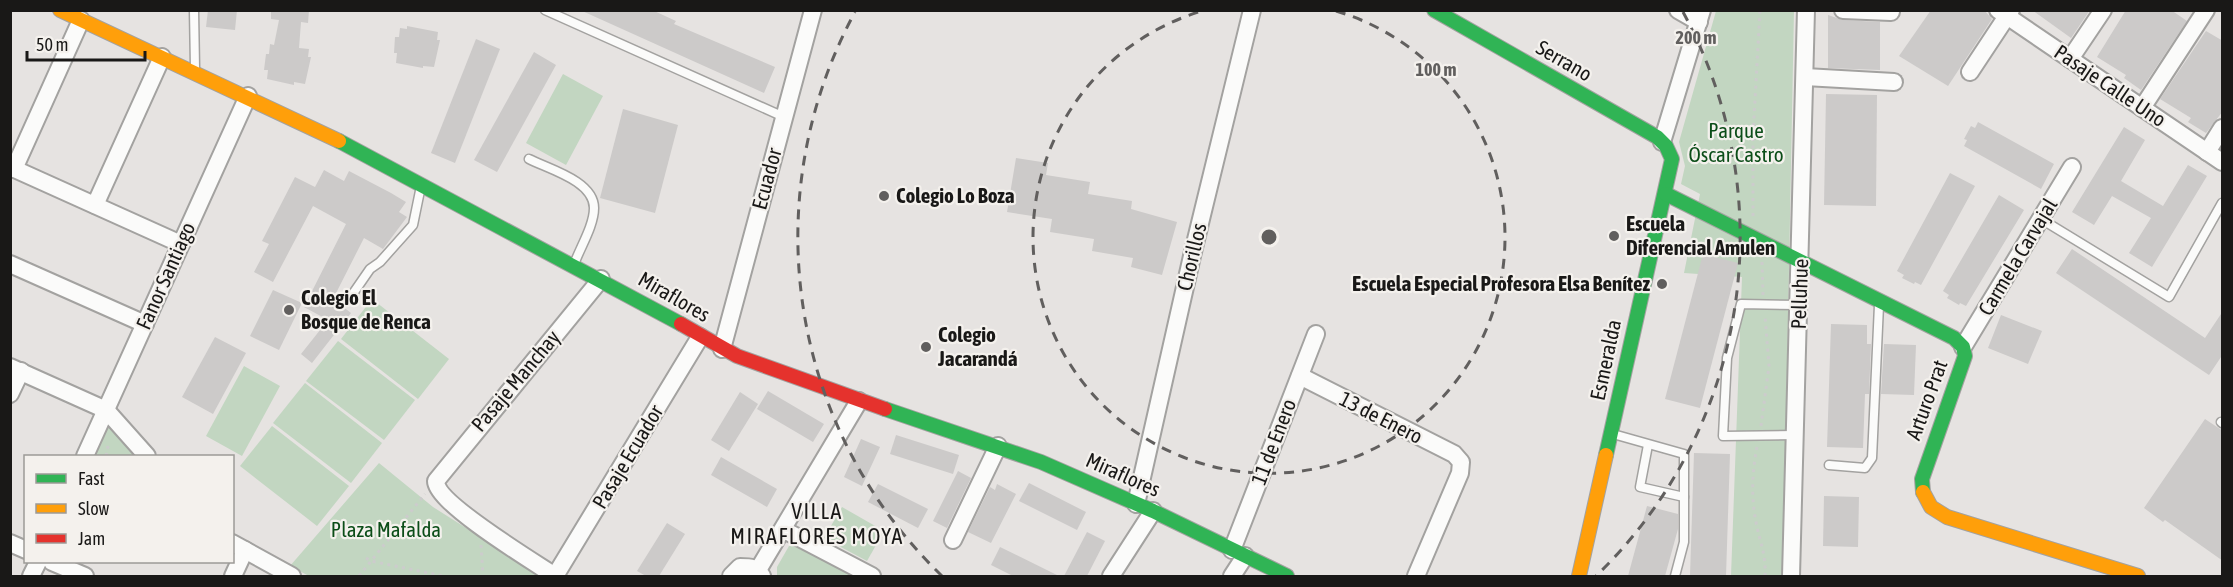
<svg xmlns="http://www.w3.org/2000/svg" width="2233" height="587" font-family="'Asap Condensed',sans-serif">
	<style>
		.green { fill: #c2d6c1 }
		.building { fill: #cccac9 }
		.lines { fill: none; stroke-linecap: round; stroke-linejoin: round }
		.lane-casing { stroke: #a3a2a0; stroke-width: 11 }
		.street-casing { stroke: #a3a2a0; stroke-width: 20 }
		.fast-casing { stroke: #a3a2a0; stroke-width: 16 }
		.slow-casing { stroke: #a3a2a0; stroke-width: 16 }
		.jam-casing { stroke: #a3a2a0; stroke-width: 16 }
		.path { stroke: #ccc; stroke-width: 3; stroke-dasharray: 3 4.5; stroke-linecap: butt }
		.lane { stroke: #fbfbfa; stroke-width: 8 }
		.street { stroke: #fbfbfa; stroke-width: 16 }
		.fast { stroke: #30b455; stroke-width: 14 }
		.slow { stroke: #ff9f0a; stroke-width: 14 }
		.jam { stroke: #e5322d; stroke-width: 14 }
		.ring { fill: none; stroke: #615f5e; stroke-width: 3; stroke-dasharray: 10 8 }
		.poi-dot { fill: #615f5e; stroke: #f4f1ed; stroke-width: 2 }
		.labels { text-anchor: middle; stroke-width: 4.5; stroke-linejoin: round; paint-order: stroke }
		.street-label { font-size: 21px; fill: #191817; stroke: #f4f1ed }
		.park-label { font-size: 21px; fill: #0b4d18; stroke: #f4f1ed }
		.poi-label { font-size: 21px; font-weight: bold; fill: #191817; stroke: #f4f1ed; text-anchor: start }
		.neighbourhood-label { font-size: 22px; letter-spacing: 1.5px; fill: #191817; stroke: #f4f1ed }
		.centre { fill: #615f5e; stroke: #f4f1ed; stroke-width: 3 }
		.ring-label { font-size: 18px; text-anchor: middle; font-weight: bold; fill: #615f5e; stroke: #f4f1ed; stroke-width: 4.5; stroke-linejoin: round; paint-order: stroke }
	</style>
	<rect width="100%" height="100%" fill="#e6e3e1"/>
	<g class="green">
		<path d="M1716 11H1794L1783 576H1731L1742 277 1684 273 1700 194 1681 184 1685 166 1679 142Z"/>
		<path d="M563 74 603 96 566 165 526 143Z"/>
		<path d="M372 299 449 359 418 399 341 339Z"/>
		<path d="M338 341 415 400 384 440 306 381Z"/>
		<path d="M244 366 280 386 242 456 206 436Z"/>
		<path d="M305 383 382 443 351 483 273 423Z"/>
		<path d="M106 422 136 456H92Z"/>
		<path d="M272 426 349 486 317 526 240 466Z"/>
		<path d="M379 463 433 507 542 576H309L290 566Z"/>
		<path d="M842 507 884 531 867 561 824 538Z"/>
		<path d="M793 539 854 576H777V567Z"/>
	</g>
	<g class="building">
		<path d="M208 10H237L235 30 206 27Z"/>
		<path d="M271 10H309L308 23 301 22 299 48 309 49 308 57H311L305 84 294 82V85L267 79 268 70H264L266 54H269L270 44 274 45 279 20 271 19Z"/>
		<path d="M580 10H652L676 21 674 24 775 67 764 93Z"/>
		<path d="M1931 10H1984L1992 19 1948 86 1899 56Z"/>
		<path d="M2032 10H2090L2071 38Z"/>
		<path d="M2126 10H2171L2187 21 2141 90 2124 78 2126 75 2097 57Z"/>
		<path d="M1828 15 1843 20 1880 22V70L1828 68Z"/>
		<path d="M407 26 438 32 437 40H440L434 67 423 66V68L396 63 397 53H394L395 37H399L400 28 407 29Z"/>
		<path d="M2206 31 2223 41V111L2206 133 2188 122 2191 118 2160 99Z"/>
		<path d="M476 39 500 49 455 163 431 153Z"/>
		<path d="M534 52 556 65 497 172 474 160Z"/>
		<path d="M1826 94 1877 95 1876 206 1824 205Z"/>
		<path d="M623 109 678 125 655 213 600 198Z"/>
		<path d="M1978 122 2054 164 2041 189 1964 146 1967 140 1964 139 1971 126 1975 128Z"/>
		<path d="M2124 127 2145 140 2121 181 2163 206 2188 165 2207 176 2152 267 2129 253 2151 218 2112 196 2094 225 2072 212Z"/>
		<path d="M1016 158 1048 163 1046 175 1090 182 1088 194 1132 201 1131 209 1177 222 1162 275 1131 267 1133 258 1092 251 1094 239 1050 232 1052 219 1007 212Z"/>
		<path d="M324 170 344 181 349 171 391 193 406 202 399 212 407 217 383 249 364 238 333 299 351 313 312 363 301 354 328 320 304 307 346 224 313 206 273 282 254 272 269 244 262 241 295 177 315 187Z"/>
		<path d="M1950 173 1975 186 1921 285 1915 282 1914 284 1902 278 1904 275 1897 271Z"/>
		<path d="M1999 195 2024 210 1966 306 1960 303 1959 305 1947 298 1949 295 1943 291Z"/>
		<path d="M2072 249 2205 338 2223 311V354L2209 375 2056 273Z"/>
		<path d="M1703 254 1738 263 1700 408 1665 399Z"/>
		<path d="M273 290 302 303 279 350 250 336Z"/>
		<path d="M2001 315 2042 331 2028 364 1988 348Z"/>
		<path d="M1831 324 1867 325V344H1871L1869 394H1865L1863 448 1827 447Z"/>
		<path d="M215 337 246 353 213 414 182 397Z"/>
		<path d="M1884 344 1916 345 1914 395 1881 394Z"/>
		<path d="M768 391 824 424 813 442 757 409Z"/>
		<path d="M740 392 758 404 729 451 711 440Z"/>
		<path d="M2205 419 2223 431V561L2165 520 2163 522 2144 508Z"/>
		<path d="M896 435 959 455 953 474 890 454Z"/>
		<path d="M861 439 880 447 862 486 844 477Z"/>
		<path d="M1694 453 1730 454 1726 576H1690Z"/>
		<path d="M721 457 777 489 767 507 711 475Z"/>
		<path d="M958 471 971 478 947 528 933 521Z"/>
		<path d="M1029 483 1086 512 1077 530 1019 501Z"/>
		<path d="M878 484 928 509 918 528 868 502Z"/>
		<path d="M997 484 1016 494 991 543 968 532 990 487 995 490Z"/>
		<path d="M1824 496 1859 497 1858 547 1823 546Z"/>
		<path d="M1647 506 1678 514V529L1665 576H1628Z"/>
		<path d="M667 523 685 534 659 576H646L637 571Z"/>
		<path d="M1087 532 1105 541 1087 576H1064Z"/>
		<path d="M1000 547 1059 576H1013L991 565Z"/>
	</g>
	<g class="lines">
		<defs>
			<g id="lane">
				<path d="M194 10 195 68"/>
				<path d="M545 10 784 117"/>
				<path d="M529 159C549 169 594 181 594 208 594 225 581 246 575 262"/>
				<path d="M2041 219 2169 297 2222 203"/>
				<path d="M352 295 370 269 380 262 413 225 421 186"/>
				<path d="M2221 422 2222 423"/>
				<path d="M1613 434 1684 454V542L1675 576"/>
				<path d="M1795 435 1723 436 1727 358 1741 304 1799 305"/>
				<path d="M1648 445 1640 487 1684 497"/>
				<path d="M1829 465 1865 468 1872 458 1879 305"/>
			</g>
			<g id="street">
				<path d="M1678 10 1699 22"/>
				<path d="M1843 10 1891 12"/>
				<path d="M1998 10 2222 162"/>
				<path d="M2070 59 2103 10"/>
				<path d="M1970 72 2011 10"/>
				<path d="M1805 77 1894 82"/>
				<path d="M2142 108 2206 10"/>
				<path d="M1662 142 1702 10"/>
				<path d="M2207 152 2222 128"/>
				<path d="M10 167 181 244"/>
				<path d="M14 169 81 20"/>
				<path d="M95 205 162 57"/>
				<path d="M10 264 145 324"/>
				<path d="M1963 347 2072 167"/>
				<path d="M722 349 813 10"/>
				<path d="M10 367 106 410 147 456"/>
				<path d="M1300 376 1454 454 1461 462 1460 473 1416 576"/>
				<path d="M10 394 21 371"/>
				<path d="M85 456 248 96"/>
				<path d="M1136 504 1192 256 1252 10"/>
				<path d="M784 530 872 576"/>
				<path d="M953 540 998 446"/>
				<path d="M10 543 26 550"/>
				<path d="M232 543 292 576"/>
				<path d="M1232 550 1316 334"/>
				<path d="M52 562 85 576"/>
				<path d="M758 570 859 401"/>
				<path d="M31 576 38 562"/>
				<path d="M233 576 245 550"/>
				<path d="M555 576C534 562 436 503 436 481L601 279"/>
				<path d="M555 576 700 337"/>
				<path d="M731 576 740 567C750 567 757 567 762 576"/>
				<path d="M1111 576 1153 511"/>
				<path d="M1232 576 1245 556"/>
				<path d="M1791 576 1806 10"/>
			</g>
			<g id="fast">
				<path d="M1434 10 1657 137 1666 146 1672 159 1606 455"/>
				<path d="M339 141 681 324"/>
				<path d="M1666 194 1954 338 1963 347 1965 356 1922 479 1923 492"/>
				<path d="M885 409 1041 462 1153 511 1287 576"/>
			</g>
			<g id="slow">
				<path d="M60 10 339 141"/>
				<path d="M1923 492 1931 507 1947 517 2138 576"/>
				<path d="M1579 576 1606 455"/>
			</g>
			<path id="jam" d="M681 324 737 356 885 409"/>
		</defs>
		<use href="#lane" class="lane-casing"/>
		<use href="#street" class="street-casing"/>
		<use href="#fast" class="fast-casing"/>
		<use href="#slow" class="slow-casing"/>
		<use href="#jam" class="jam-casing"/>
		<g class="path">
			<path d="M1753 216V136L1760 10"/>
			<path d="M1762 262 1763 295"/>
			<path d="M1761 426 1769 366 1765 316"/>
			<path d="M1757 447C1752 471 1751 498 1756 522 1760 544 1766 552 1765 576"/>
			<path d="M106 456 108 446"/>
			<path d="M481 545 483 576"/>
			<path d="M366 558 371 561 443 576"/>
			<path d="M359 576 425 494"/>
		</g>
		<use href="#lane" class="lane"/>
		<use href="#street" class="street"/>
		<use href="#fast" class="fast"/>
		<use href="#slow" class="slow"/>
		<use href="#jam" class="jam"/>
	</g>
	<g class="ring">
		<path d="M1336 11A236 236 0 1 1 1202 11"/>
		<path d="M942 576A471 471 0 0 1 855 12M1683 12A471 471 0 0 1 1596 576"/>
	</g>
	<g class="poi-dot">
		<circle cx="884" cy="196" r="6"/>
		<circle cx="1614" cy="236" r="6"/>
		<circle cx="1662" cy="284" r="6"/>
		<circle cx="289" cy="310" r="6"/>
		<circle cx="926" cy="347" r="6"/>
	</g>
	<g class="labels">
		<g class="street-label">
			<text transform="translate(1564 61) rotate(30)" y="7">Serrano</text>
			<text transform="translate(2110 86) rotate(34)" y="7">Pasaje Calle Uno</text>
			<text transform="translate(767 179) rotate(-75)" y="7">Ecuador</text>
			<text transform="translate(1192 257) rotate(-77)" y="7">Chorillos</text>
			<text transform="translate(2018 257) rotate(-59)" y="7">Carmela Carvajal</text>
			<text transform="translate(166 276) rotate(-66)" y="7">Fanor Santiago</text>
			<text transform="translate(1800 294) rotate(-88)" y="7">Pelluhue</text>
			<text transform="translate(674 297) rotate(30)" y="7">Miraflores</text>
			<text transform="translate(1606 360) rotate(-78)" y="7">Esmeralda</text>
			<text transform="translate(516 381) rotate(-50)" y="7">Pasaje Manchay</text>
			<text transform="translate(1927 400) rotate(-70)" y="7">Arturo Prat</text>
			<text transform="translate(1381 418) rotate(27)" y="7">13 de Enero</text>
			<text transform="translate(1274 442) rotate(-69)" y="7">11 de Enero</text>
			<text transform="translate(628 457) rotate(-59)" y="7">Pasaje Ecuador</text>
			<text transform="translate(1123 475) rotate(24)" y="7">Miraflores</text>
		</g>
		<g class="park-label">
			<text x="1736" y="138">Parque<tspan x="1736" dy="24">Óscar Castro</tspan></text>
			<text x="386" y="537">Plaza Mafalda</text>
		</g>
		<g class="poi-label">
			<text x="896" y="203">Colegio Lo Boza</text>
			<text x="1626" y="231">Escuela<tspan x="1626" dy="24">Diferencial Amulen</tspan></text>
			<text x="1650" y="291" text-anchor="end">Escuela Especial Profesora Elsa Benítez</text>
			<text x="301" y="305">Colegio El<tspan x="301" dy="24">Bosque de Renca</tspan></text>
			<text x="938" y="342">Colegio<tspan x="938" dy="24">Jacarandá</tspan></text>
		</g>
		<g class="neighbourhood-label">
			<text x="817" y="519">VILLA<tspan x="817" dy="25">MIRAFLORES MOYA</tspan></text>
		</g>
	</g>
	<circle cx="1269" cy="237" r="9" class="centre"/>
	<g class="ring-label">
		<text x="1696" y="44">200 m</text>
		<text x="1436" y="76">100 m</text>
	</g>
	<rect width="2233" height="587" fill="none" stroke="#191817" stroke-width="24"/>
	<rect x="24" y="455" width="210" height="108" fill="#f4f1ed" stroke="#9c9a97" stroke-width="1.5"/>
	<rect x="36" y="474" width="30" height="9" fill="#30b455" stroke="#9c9a97" stroke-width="1.5"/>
	<text x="78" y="485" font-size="18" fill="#191817">Fast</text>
	<rect x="36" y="504" width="30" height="9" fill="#ff9f0a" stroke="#9c9a97" stroke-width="1.5"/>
	<text x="78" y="515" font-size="18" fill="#191817">Slow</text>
	<rect x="36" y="534" width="30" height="9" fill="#e5322d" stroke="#9c9a97" stroke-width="1.5"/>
	<text x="78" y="545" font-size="18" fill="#191817">Jam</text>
	<path d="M27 51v9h118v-9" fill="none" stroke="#191817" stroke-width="3"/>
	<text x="36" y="51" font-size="18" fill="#191817" stroke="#f4f1ed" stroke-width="4.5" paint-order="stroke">50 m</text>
</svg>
